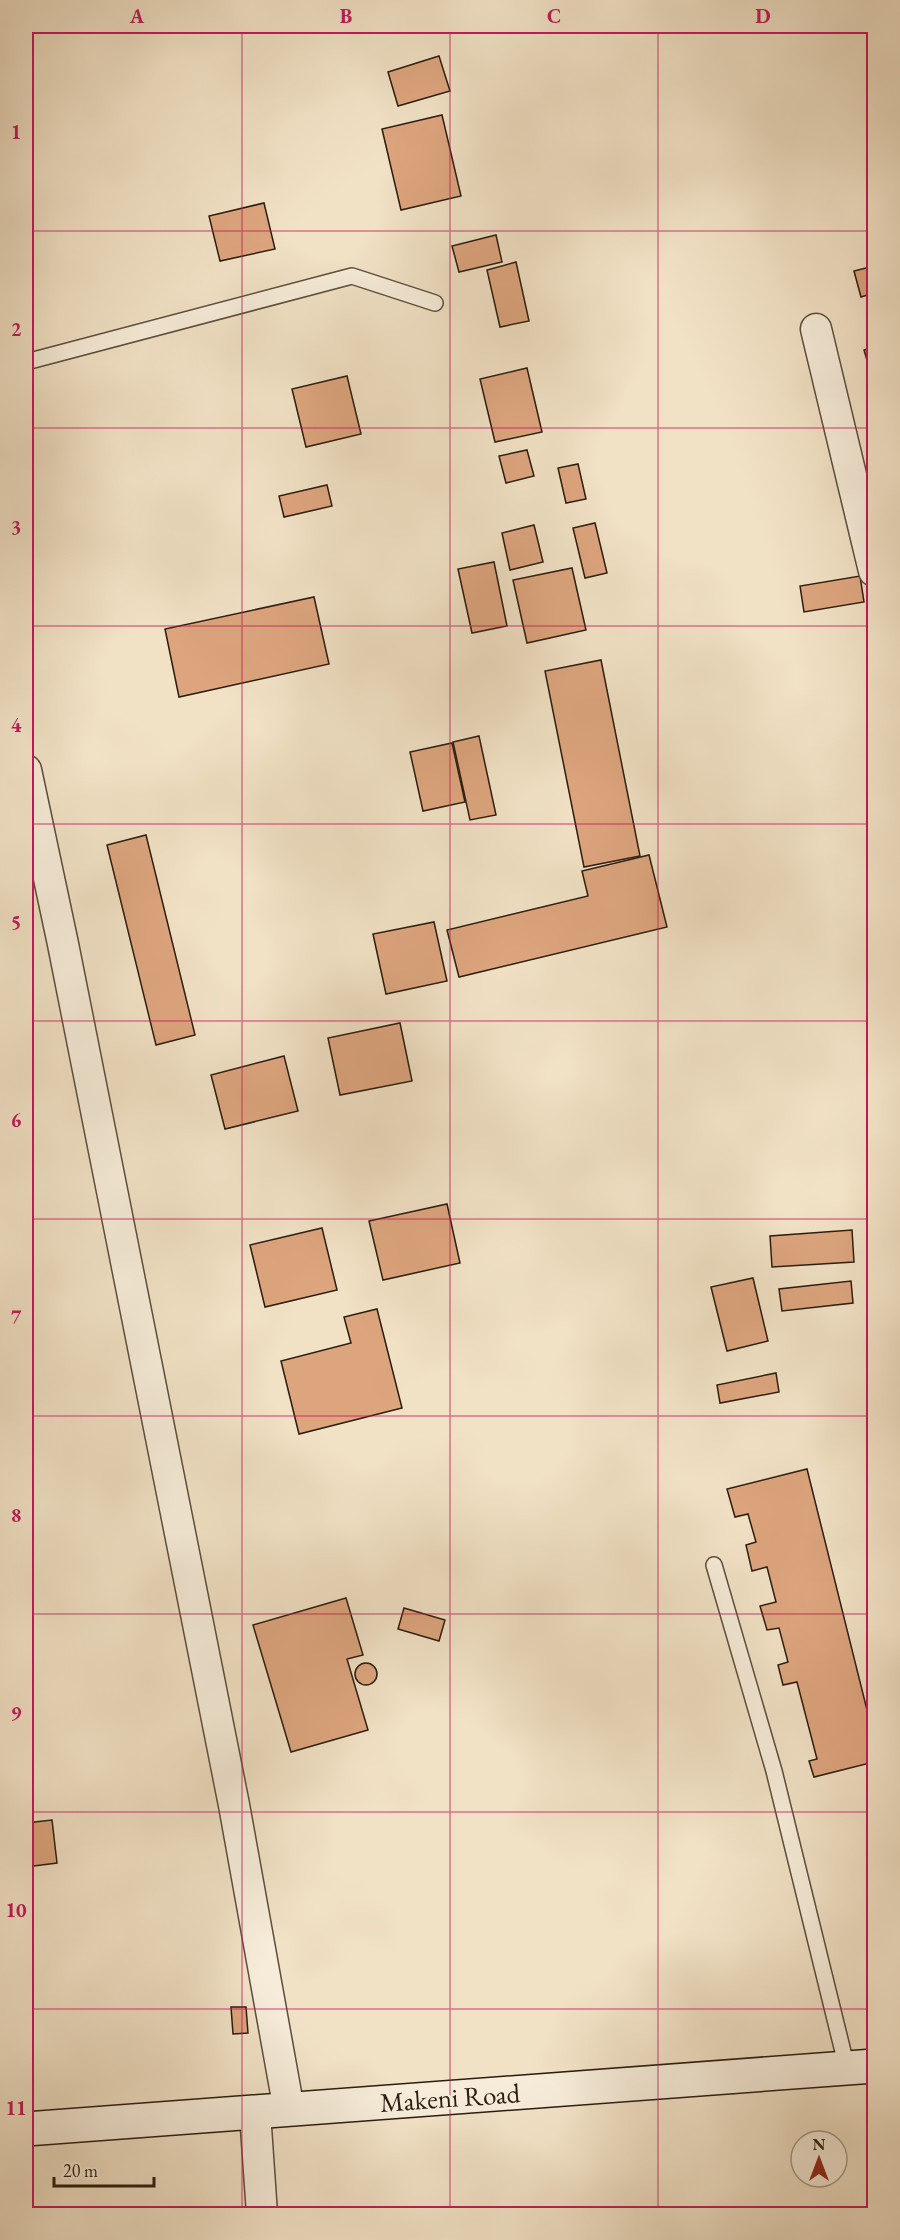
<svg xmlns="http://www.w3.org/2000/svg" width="900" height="2240" font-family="'EB Garamond',serif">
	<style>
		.building { fill: #dda57e; stroke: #2a1c0f; stroke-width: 1.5 }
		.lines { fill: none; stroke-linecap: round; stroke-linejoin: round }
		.lane-casing { stroke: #5c4d3c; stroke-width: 18 }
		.street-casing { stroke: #5c4d3c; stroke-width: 33 }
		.secondary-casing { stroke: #2a1c0f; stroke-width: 36 }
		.lane { stroke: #f6ecd9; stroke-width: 15 }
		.street { stroke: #f6ecd9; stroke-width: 30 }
		.secondary { stroke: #f6ecd9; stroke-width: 33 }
		.grid { fill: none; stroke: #c2185b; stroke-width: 1.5; stroke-opacity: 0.55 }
		.labels { text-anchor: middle; stroke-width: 4.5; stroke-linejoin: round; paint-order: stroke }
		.street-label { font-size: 27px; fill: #2a1c0f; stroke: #f6ecd9 }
		.neatline { fill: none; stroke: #c2185b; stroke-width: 2 }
		.grid-label { font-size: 20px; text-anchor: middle; font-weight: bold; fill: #c2185b }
	</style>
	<rect width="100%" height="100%" fill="#f1e1c5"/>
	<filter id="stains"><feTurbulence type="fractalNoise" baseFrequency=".00333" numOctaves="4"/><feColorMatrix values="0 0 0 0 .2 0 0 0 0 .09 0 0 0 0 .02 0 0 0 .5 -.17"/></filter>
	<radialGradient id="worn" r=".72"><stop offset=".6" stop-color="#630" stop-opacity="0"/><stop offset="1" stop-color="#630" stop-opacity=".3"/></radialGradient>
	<g class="building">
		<path d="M439 56 450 91 398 106 388 72Z"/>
		<path d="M442 115 461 196 401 210 382 129Z"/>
		<path d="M264 203 275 249 220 261 209 216Z"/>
		<path d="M496 235 502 262 459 272 452 246Z"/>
		<path d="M516 262 529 321 500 327 487 270Z"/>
		<path d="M874 266V293L861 297 854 271Z"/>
		<path d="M874 347V373L871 374 864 350Z"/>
		<path d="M527 368 542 432 495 442 480 379Z"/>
		<path d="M347 376 361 434 306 447 292 389Z"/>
		<path d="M527 450 534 476 506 483 499 456Z"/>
		<path d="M578 464 586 499 566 503 558 468Z"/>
		<path d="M327 485 332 506 284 517 279 496Z"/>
		<path d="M595 523 607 573 585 578 573 528Z"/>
		<path d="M534 525 543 562 510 570 502 533Z"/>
		<path d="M494 562 507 626 472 633 458 569Z"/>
		<path d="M572 568 586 630 527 643 513 580Z"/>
		<path d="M860 576 864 602 804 612 800 586Z"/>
		<path d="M314 597 329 664 179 697 165 629Z"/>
		<path d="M601 660 640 856 584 867 545 671Z"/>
		<path d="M479 736 496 815 470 820 453 742Z"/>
		<path d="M452 743 465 802 423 811 410 752Z"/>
		<path d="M146 835 195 1035 156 1045 107 845Z"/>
		<path d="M649 855 667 927 459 977 447 930 588 896 582 871Z"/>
		<path d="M434 922 447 981 386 994 373 934Z"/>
		<path d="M400 1023 412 1081 340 1095 328 1038Z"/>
		<path d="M284 1056 298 1111 225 1129 211 1075Z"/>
		<path d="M447 1204 460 1263 383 1280 369 1221Z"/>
		<path d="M322 1228 337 1290 265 1307 250 1245Z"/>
		<path d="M852 1230 854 1262 772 1267 770 1236Z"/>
		<path d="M753 1278 768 1341 727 1351 711 1287Z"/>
		<path d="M851 1281 853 1303 782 1311 779 1289Z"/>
		<path d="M377 1309 402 1408 299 1434 281 1361 351 1343 344 1317Z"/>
		<path d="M776 1373 779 1392 720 1403 717 1385Z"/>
		<path d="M807 1469 874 1738V1762L814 1777 809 1761 817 1759 797 1682 783 1685 778 1665 788 1662 779 1628 767 1630 760 1606 776 1602 767 1567 752 1571 746 1545 756 1542 748 1514 735 1517 727 1489Z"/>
		<path d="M346 1598 363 1655 347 1659 368 1730 291 1752 253 1625Z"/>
		<path d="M404 1608 445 1620 439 1641 398 1629Z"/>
		<circle cx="366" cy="1674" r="11"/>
		<path d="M52 1820 57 1863 26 1867V1823Z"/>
		<path d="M231 2007H246L248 2033 233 2034Z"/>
	</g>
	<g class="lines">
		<defs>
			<g id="lane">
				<path d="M26 362 352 276 435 303"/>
				<path d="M714 1565 774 1771 847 2068"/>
			</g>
			<g id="street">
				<path d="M816 329 874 571"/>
				<path d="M26 770 63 944 234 1805 289 2110"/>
				<path d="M255 2113 262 2214"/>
			</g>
			<path id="secondary" d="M26 2129 874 2066"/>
		</defs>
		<use href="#lane" class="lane-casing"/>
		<use href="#street" class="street-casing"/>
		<use href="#secondary" class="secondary-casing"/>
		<use href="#lane" class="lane"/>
		<use href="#street" class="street"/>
		<use href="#secondary" class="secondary"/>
	</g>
	<path class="grid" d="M242 26V2214M450 26V2214M658 26V2214M26 231H874M26 428H874M26 626H874M26 824H874M26 1021H874M26 1219H874M26 1416H874M26 1614H874M26 1812H874M26 2009H874"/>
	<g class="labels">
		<g class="street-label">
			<text transform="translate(450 2098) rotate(-4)" y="9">Makeni Road</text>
		</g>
	</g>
	<rect width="900" height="2240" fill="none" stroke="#f1e1c5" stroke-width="66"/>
	<g transform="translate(819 2159)"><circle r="28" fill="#f6ecd9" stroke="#a49988" stroke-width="1.5"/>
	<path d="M0-4.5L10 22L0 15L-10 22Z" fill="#8f2418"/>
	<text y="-9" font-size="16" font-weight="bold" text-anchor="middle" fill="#2a1c0f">N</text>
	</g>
	<path d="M54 2177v9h100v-9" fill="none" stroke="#2a1c0f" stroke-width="3"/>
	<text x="63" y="2177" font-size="18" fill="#2a1c0f" stroke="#f6ecd9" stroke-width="4.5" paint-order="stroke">20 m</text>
	<rect x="33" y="33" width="834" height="2174" class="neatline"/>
	<g class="grid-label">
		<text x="137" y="23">A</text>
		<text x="346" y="23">B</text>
		<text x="554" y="23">C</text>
		<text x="763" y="23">D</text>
		<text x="16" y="139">1</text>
		<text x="16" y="336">2</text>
		<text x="16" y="534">3</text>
		<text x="16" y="732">4</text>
		<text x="16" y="929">5</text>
		<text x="16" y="1127">6</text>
		<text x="16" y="1324">7</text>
		<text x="16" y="1522">8</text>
		<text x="16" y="1720">9</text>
		<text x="16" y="1917">10</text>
		<text x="16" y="2115">11</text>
	</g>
	<rect width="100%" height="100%" filter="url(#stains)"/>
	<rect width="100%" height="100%" fill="url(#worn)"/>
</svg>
